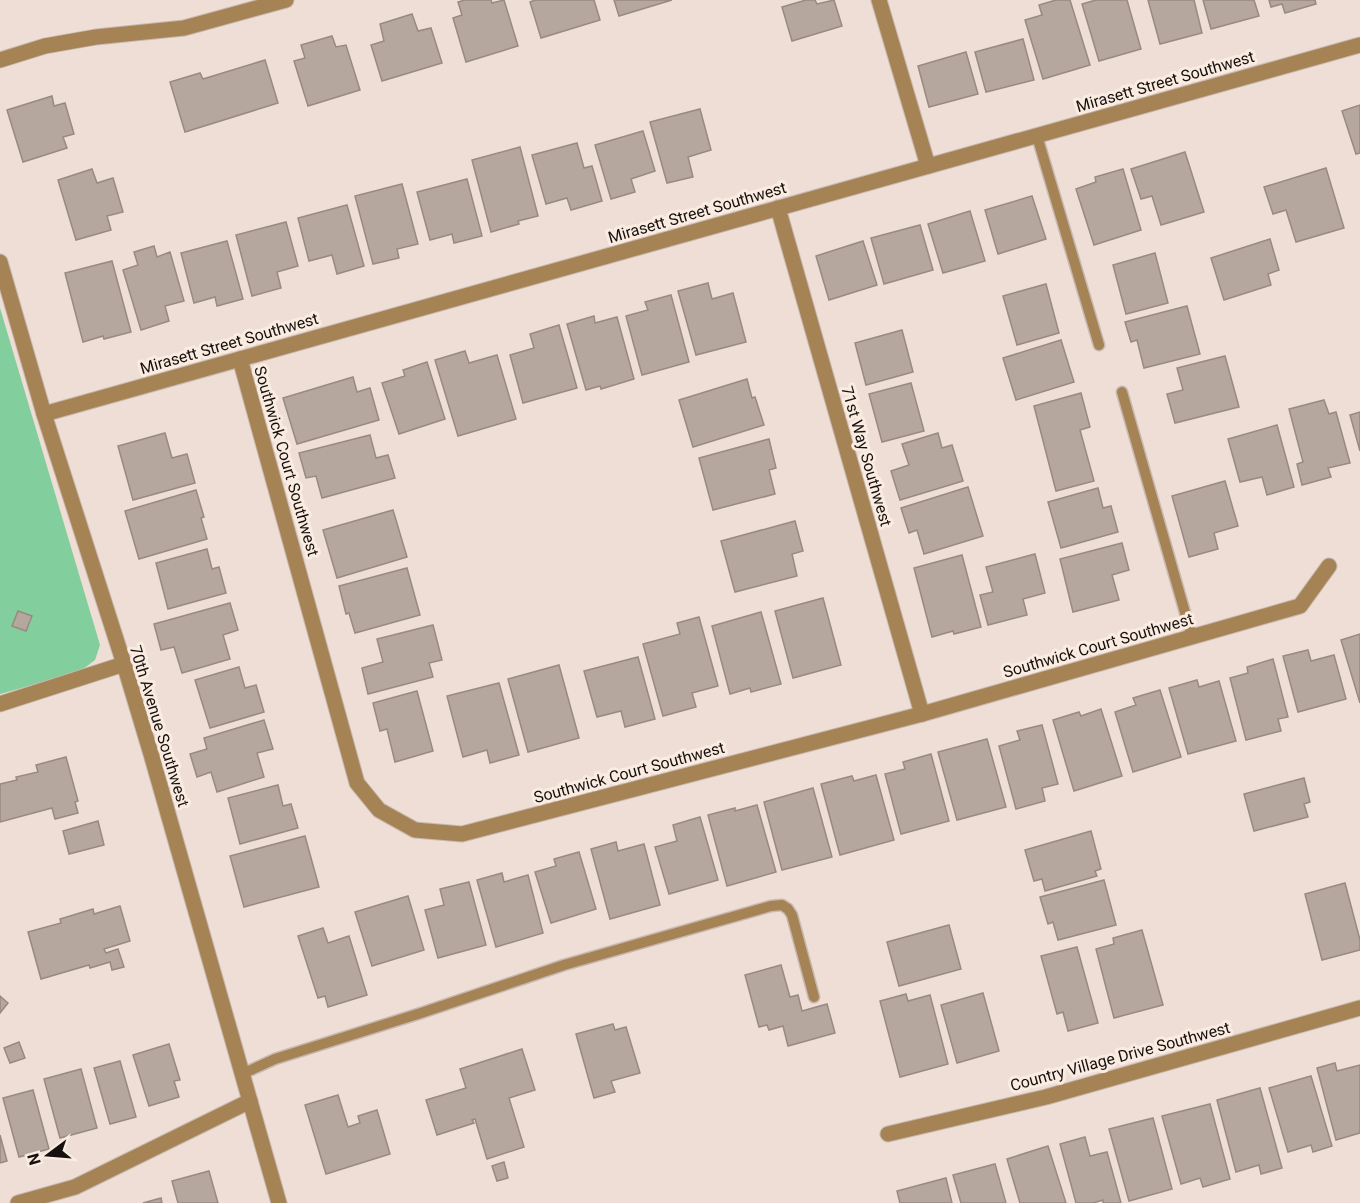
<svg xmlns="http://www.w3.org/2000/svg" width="1360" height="1203" font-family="Roboto,sans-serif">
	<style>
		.green { fill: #82ce9c }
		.building { fill: #b5a79d; stroke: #988a81; stroke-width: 1.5 }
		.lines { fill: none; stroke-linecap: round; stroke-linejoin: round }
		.service-casing { stroke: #c7b9b1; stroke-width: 13 }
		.minor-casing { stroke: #c7b9b1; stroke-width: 17 }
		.tertiary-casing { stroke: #c7b9b1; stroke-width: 17 }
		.service { stroke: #a68354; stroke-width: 10 }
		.minor { stroke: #a68354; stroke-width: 15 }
		.tertiary { stroke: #a68354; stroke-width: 15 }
		.labels { text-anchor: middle; stroke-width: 6; stroke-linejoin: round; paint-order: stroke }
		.street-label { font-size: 16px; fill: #16110e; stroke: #fbece2 }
	</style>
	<rect width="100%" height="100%" fill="#eeded5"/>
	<path class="green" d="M0 308 100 645 95 660 79 672 0 694Z"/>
	<g class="building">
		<path d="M465 0H491L492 3 504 0 518 46 466 62 453 18 462 15 458 2Z"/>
		<path d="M535 0H594L600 20 541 38 530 2Z"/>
		<path d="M614 0H672L619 16Z"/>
		<path d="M806 0H815L817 4 834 0 842 26 792 41 782 7Z"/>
		<path d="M1056 0H1070L1090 65 1043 79 1025 20 1042 15 1039 5Z"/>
		<path d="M1096 0H1127L1141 49 1099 61 1082 4Z"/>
		<path d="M1148 0H1194L1202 33 1160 44Z"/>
		<path d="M1203 0H1254L1259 16 1211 29Z"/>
		<path d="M1269 0H1315L1316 4 1285 13 1282 4 1271 7Z"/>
		<path d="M412 14 418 31 431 28 442 63 382 81 371 45 384 41 380 24Z"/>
		<path d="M332 36 336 47 346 45 360 90 308 106 294 61 305 58 301 45Z"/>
		<path d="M1023 39 1034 80 986 92 975 52Z"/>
		<path d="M966 52 978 94 929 107 918 66Z"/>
		<path d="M265 60 278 103 185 132 170 82 200 73 203 79Z"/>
		<path d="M52 96 54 106 65 103 74 134 63 137 67 148 23 162 7 110Z"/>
		<path d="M1360 105V153L1356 154 1342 111Z"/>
		<path d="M700 109 711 150 688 157 693 177 667 183 650 122Z"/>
		<path d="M643 131 655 171 631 179 635 192 611 199 595 145Z"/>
		<path d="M577 143 584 168 592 166 602 201 571 210 567 198 546 204 532 155Z"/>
		<path d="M520 147 538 216 518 221 519 224 491 232 472 160Z"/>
		<path d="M1185 152 1204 212 1161 225 1152 196 1141 199 1131 169Z"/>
		<path d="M1326 168 1344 228 1296 242 1286 210 1273 214 1264 187Z"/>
		<path d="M92 169 97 183 113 178 123 212 107 216 111 230 76 240 58 180Z"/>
		<path d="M1123 169 1141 230 1094 245 1076 189 1096 182 1095 177Z"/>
		<path d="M467 179 482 236 454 243 452 234 430 240 417 192Z"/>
		<path d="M402 184 418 244 397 249 399 258 373 264 355 196Z"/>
		<path d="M1032 196 1046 239 998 254 985 210Z"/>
		<path d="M347 205 364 266 337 274 332 255 309 261 298 218Z"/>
		<path d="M970 211 985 261 943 273 928 224Z"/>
		<path d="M286 222 298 266 277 272 281 288 252 296 236 235Z"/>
		<path d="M920 225 933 270 884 284 871 238Z"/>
		<path d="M1270 239 1279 270 1268 274 1271 285 1224 300 1211 258Z"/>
		<path d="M227 241 243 299 217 306 215 297 194 303 181 253Z"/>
		<path d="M863 241 877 285 829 300 816 256Z"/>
		<path d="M154 246 157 257 170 252 184 301 165 306 169 321 141 330 123 270 138 265 134 252Z"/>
		<path d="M1155 253 1168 303 1126 314 1113 265Z"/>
		<path d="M112 261 131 332 104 339 103 336 83 342 65 273Z"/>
		<path d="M708 283 712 299 733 293 746 342 696 355 678 291Z"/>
		<path d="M1046 284 1059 333 1017 345 1003 296Z"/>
		<path d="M671 295 689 362 642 375 626 316 648 310 645 302Z"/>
		<path d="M1187 306 1200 354 1144 368 1137 340 1131 342 1125 322Z"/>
		<path d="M594 316 595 323 617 317 634 379 601 389 600 386 586 390 567 324Z"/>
		<path d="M559 325 577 388 523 403 510 355 534 348 530 334Z"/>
		<path d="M902 330 913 372 866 385 855 343Z"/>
		<path d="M1061 340 1074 382 1016 400 1003 358Z"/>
		<path d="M465 351 469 363 497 355 516 419 458 436 435 360Z"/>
		<path d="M1225 356 1239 407 1175 423 1167 394 1183 390 1177 368Z"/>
		<path d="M427 362 445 419 399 434 382 383 405 376 403 370Z"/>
		<path d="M353 377 357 392 370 388 379 420 297 444 283 398Z"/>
		<path d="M747 379 752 398 755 397 764 425 693 447 679 400Z"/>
		<path d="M911 383 924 431 882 442 869 394Z"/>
		<path d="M1081 393 1090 427 1080 430 1094 481 1056 491 1034 406Z"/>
		<path d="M1324 400 1329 414 1336 412 1350 463 1328 468 1331 477 1302 485 1297 464 1303 462 1289 409Z"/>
		<path d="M1360 412V451L1350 415Z"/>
		<path d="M1277 425 1294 487 1267 495 1262 477 1240 482 1228 439Z"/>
		<path d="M165 433 172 458 187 454 195 483 133 500 118 446Z"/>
		<path d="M938 433 942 448 952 445 963 481 900 500 891 471 909 465 902 444Z"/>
		<path d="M370 435 376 458 388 455 395 478 322 498 316 476 306 478 299 453Z"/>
		<path d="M769 439 776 468 769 470 775 494 713 510 699 458Z"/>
		<path d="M1225 481 1238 526 1214 533 1218 549 1189 557 1172 496Z"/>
		<path d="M968 487 983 536 924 554 917 530 909 533 901 508Z"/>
		<path d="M1098 488 1103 508 1111 506 1118 532 1061 548 1048 502Z"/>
		<path d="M196 490 204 517 201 518 207 539 139 559 125 511Z"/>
		<path d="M393 510 407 557 337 578 323 530Z"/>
		<path d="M795 521 803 551 792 554 797 576 735 592 721 541Z"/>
		<path d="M1122 543 1129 570 1112 575 1119 600 1073 612 1060 559Z"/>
		<path d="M207 549 212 569 219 567 226 593 168 609 156 563Z"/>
		<path d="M1035 554 1045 593 1023 599 1027 615 988 625 980 595 993 592 986 567Z"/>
		<path d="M962 555 981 627 954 634 953 631 932 637 914 568Z"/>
		<path d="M407 568 420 615 355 633 349 613 346 614 339 586Z"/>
		<path d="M823 598 841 665 793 678 775 611Z"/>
		<path d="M230 603 238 630 223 635 230 659 182 673 174 647 161 650 154 624Z"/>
		<path d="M18 611 32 616 26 631 12 626Z"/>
		<path d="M761 612 781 684 751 692 750 688 730 694 712 626Z"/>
		<path d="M699 617 718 686 692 693 696 707 663 716 643 644 680 634 677 623Z"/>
		<path d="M433 625 442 660 429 663 433 677 368 694 362 668 383 662 377 639Z"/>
		<path d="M1360 634V703L1341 640Z"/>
		<path d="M1308 650 1311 661 1334 655 1346 699 1298 712 1283 656Z"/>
		<path d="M638 657 655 719 625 727 621 711 597 717 584 671Z"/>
		<path d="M1273 659 1288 717 1278 719 1281 731 1246 740 1230 678 1248 673 1247 667Z"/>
		<path d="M559 665 579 738 528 752 508 679Z"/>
		<path d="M239 667 245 688 256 685 264 712 210 728 195 680Z"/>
		<path d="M1197 680 1199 687 1219 681 1236 741 1188 754 1169 688Z"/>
		<path d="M499 683 519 755 490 763 487 750 463 757 447 696Z"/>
		<path d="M1160 690 1181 757 1133 772 1115 712 1136 705 1133 698Z"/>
		<path d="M417 691 433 751 395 762 387 729 380 731 373 703Z"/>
		<path d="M1101 709 1122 776 1074 791 1053 720 1079 712 1081 716Z"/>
		<path d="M264 720 273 749 257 753 264 777 217 792 211 772 197 777 190 754 207 749 204 738Z"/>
		<path d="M1042 725 1058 784 1042 788 1045 801 1016 809 999 746 1020 740 1017 731Z"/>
		<path d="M987 739 1006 807 957 820 938 752Z"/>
		<path d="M931 754 949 821 901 834 885 774 905 769 903 762Z"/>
		<path d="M66 757 78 801 75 802 78 813 55 819 52 808 0 822V784L17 780 16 777 38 772 36 765Z"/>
		<path d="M876 775 894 840 840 855 821 784 852 776 854 781Z"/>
		<path d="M1304 778 1310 802 1304 804 1308 817 1254 831 1244 794Z"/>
		<path d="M278 785 283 806 291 804 298 828 240 844 228 798Z"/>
		<path d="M813 788 832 857 782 870 764 802Z"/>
		<path d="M757 805 776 872 727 886 708 815 735 808V811Z"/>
		<path d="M700 817 718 880 669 894 655 847 677 841 673 825Z"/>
		<path d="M98 821 104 845 69 854 63 831Z"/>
		<path d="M1091 831 1101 869 1095 871 1097 876 1045 891 1042 879 1034 881 1025 850Z"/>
		<path d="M305 836 319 887 244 907 230 856Z"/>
		<path d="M616 842 618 851 644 844 660 905 610 919 591 849Z"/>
		<path d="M579 852 596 909 551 923 535 872 556 866 554 859Z"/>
		<path d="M502 873 504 882 528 875 543 933 496 947 477 880Z"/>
		<path d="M1104 880 1116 925 1058 940 1053 922 1048 924 1040 897Z"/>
		<path d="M469 882 486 945 438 958 425 910 444 905 440 889Z"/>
		<path d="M1345 883 1360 940V950L1322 960 1305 894Z"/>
		<path d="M408 896 424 950 372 966 355 912Z"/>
		<path d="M120 906 130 941 104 949 106 953 118 949 124 967 112 970 110 962 90 968 89 965 41 979 28 932 61 923 60 919 93 909 94 914Z"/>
		<path d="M949 925 961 969 899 986 887 942Z"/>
		<path d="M323 928 328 943 349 936 367 995 328 1007 325 996 318 998 298 936Z"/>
		<path d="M1142 930 1163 1005 1114 1018 1096 949 1114 944 1113 938Z"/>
		<path d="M1077 947 1098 1023 1068 1031 1063 1012 1057 1014 1041 956Z"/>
		<path d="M781 965 790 997 798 995 802 1011 827 1004 835 1033 788 1046 783 1026 769 1030 767 1025 759 1027 745 975Z"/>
		<path d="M983 993 999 1051 957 1063 941 1005Z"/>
		<path d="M906 994 908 1001 930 995 948 1064 900 1077 880 1001Z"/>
		<path d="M0 996 8 1003 0 1013Z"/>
		<path d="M613 1024 615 1030 626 1027 640 1073 611 1081 615 1092 594 1098 576 1034Z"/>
		<path d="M19 1042 25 1058 10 1063 4 1048Z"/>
		<path d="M169 1044 180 1080 174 1081 179 1097 149 1106 133 1055Z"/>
		<path d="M522 1049 535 1090 509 1098 524 1147 487 1159 475 1119 472 1120 474 1123 437 1135 426 1100 466 1088 460 1069Z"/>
		<path d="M120 1061 136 1117 110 1124 94 1068Z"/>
		<path d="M1335 1063 1337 1071 1360 1065V1133L1336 1140 1317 1068Z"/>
		<path d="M81 1069 97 1128 60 1138 44 1079Z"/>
		<path d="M1311 1076 1332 1146 1313 1152 1311 1145 1288 1152 1269 1088Z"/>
		<path d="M1260 1088 1282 1168 1261 1174 1259 1165 1236 1172 1217 1100Z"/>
		<path d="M33 1090 49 1149 19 1157 3 1098Z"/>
		<path d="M338 1095 348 1127 360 1123 358 1116 377 1110 390 1154 326 1174 305 1105Z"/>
		<path d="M1210 1104 1230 1179 1203 1187 1200 1178 1181 1184 1162 1116Z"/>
		<path d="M1153 1118 1172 1189 1129 1201 1109 1129Z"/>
		<path d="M0 1135 7 1161 0 1163Z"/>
		<path d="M1085 1137 1090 1156 1107 1152 1121 1203H1103V1200L1093 1203H1076L1060 1144Z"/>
		<path d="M1048 1146 1066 1203H1020L1007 1159Z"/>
		<path d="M504 1162 508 1178 497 1181 492 1166Z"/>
		<path d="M995 1164 1006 1203H961L953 1175Z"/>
		<path d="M209 1171 218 1203H178L172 1181Z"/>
		<path d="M946 1178 952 1203H900L897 1191Z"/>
		<path d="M161 1198 162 1203H143Z"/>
	</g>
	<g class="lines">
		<defs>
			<g id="service">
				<path d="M1037 136 1099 345"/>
				<path d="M1122 392 1192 637"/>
				<path d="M242 1074 275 1059 421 1013 564 965 771 906 782 905 788 909 792 915 814 997"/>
			</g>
			<g id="minor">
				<path d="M879 0 928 166"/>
				<path d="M0 60 45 46 96 37 184 28 286 0"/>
				<path d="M778 208 922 714"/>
				<path d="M240 359 357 783 379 810 415 830 462 834 922 714 1300 606 1329 566"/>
				<path d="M44 414 1360 45"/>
				<path d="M0 704 124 664"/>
				<path d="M888 1134 1046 1097 1360 1008"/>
				<path d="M18 1203 75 1187 250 1101"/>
			</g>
			<path id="tertiary" d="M0 262 44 414 124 664 151 754 279 1203"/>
		</defs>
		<use href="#service" class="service-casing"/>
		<use href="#minor" class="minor-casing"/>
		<use href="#tertiary" class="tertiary-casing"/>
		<use href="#service" class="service"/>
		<use href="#minor" class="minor"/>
		<use href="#tertiary" class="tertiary"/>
	</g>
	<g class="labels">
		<g class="street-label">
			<text transform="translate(1165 81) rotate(-16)" y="6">Mirasett Street Southwest</text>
			<text transform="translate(697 212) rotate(-16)" y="6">Mirasett Street Southwest</text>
			<text transform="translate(229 343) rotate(-16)" y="6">Mirasett Street Southwest</text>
			<text transform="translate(867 456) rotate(74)" y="6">71st Way Southwest</text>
			<text transform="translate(287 461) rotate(74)" y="6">Southwick Court Southwest</text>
			<text transform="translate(1098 645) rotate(-16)" y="6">Southwick Court Southwest</text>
			<text transform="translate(160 726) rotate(73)" y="6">70th Avenue Southwest</text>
			<text transform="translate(629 772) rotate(-15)" y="6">Southwick Court Southwest</text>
			<text transform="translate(1120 1056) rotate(-15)" y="6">Country Village Drive Southwest</text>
		</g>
	</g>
	<g transform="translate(48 1155) rotate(254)" stroke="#fbece2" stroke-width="4.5" paint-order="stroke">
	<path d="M0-4.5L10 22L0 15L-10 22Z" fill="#16110e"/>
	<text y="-9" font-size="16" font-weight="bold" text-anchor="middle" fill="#16110e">N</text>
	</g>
</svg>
